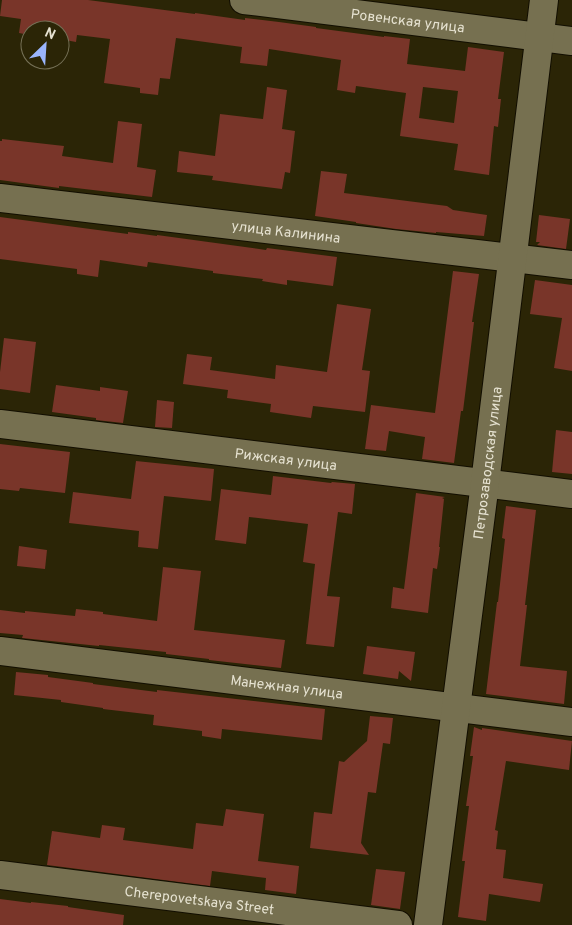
<svg xmlns="http://www.w3.org/2000/svg" width="572" height="925" font-family="Overpass,sans-serif">
	<style>
		.building { fill: #793529; fill-rule: evenodd }
		.lines { fill: none; stroke-linecap: round; stroke-linejoin: round }
		.minor-casing { stroke: #120e00; stroke-width: 30 }
		.minor { stroke: #767050; stroke-width: 28 }
		.labels { text-anchor: middle; stroke-width: 4; stroke-linejoin: round; paint-order: stroke }
		.street-label { font-size: 14px; fill: #e6e2d1; stroke: #2b2506 }
	</style>
	<rect width="100%" height="100%" fill="#2b2506"/>
	<g class="building">
		<path d="M2 0H88L195 14V13L245 20V18L279 22 316 27V28L384 37V36L410 39 407 64 465 71 468 47 504 52 498 99H501L498 127 494 126 489 175 454 170 458 144 400 136 406 93 356 86 355 93 337 90 341 60 269 49 267 66 240 63 242 47 176 38 170 79 160 78 158 95 140 93V88L104 83 110 39 77 35 76 42 60 39V30H30V35L19 33 21 19 0 16ZM423 87 458 91 454 123 419 118Z"/>
		<path d="M267 87 287 90 282 129 295 131 290 173 285 172 282 189 212 180 213 176 177 172 179 151 215 156 220 114 263 119Z"/>
		<path d="M118 121 142 124 137 167 156 170 152 197 59 186V188L0 180V141H2V139L64 146 62 156 113 163Z"/>
		<path d="M321 171 347 174 344 193 447 206 453 210 487 215 484 236 436 232V233L396 229 356 223V222L315 216Z"/>
		<path d="M539 215 570 219 566 249 537 245 540 242H536Z"/>
		<path d="M0 217 128 234V232L157 236V235L266 250 267 248 337 257 333 286 287 280V285L262 281 263 279 213 273V271L148 262 147 267 100 260 98 277 77 274V269L0 259Z"/>
		<path d="M453 271 479 274 472 322H474L468 371 463 411H461L454 463 422 459 425 437 389 431 386 451 365 449 371 405 435 413Z"/>
		<path d="M535 280 572 285V371L554 368 562 318 530 314Z"/>
		<path d="M337 304 371 309 362 370 370 371 365 412 313 406 311 418 270 412 271 404 227 398 228 390 183 384 187 354 212 357 210 370 275 379 276 365 327 372Z"/>
		<path d="M4 338 36 342 30 393 0 389V372Z"/>
		<path d="M56 385 100 391V387L128 391 123 423 96 420V418L52 412Z"/>
		<path d="M157 400 174 402 172 428 155 427Z"/>
		<path d="M556 430 572 432V474L552 472Z"/>
		<path d="M0 444 70 452 65 493 20 488 19 491 0 489Z"/>
		<path d="M136 461 214 469 211 501 164 496 158 549 138 547 139 531 69 523 73 492 131 499Z"/>
		<path d="M273 476 331 483 332 482 355 484 352 514 338 512 327 596 340 597 334 647 306 644 315 564 303 562 308 524 249 517 246 544 215 540 221 489 271 495Z"/>
		<path d="M416 493 445 497 442 498 444 499 439 547H440L437 569 433 568 428 613 391 608 393 587 404 589Z"/>
		<path d="M506 506 536 510 525 605H527L520 666 567 671 564 704 486 694 497 602H498L505 539 502 538Z"/>
		<path d="M19 546 47 550 45 569 17 566Z"/>
		<path d="M163 567 201 571 194 630 285 640 281 668 209 660V659L166 654V652L99 645V646L22 638 23 635 0 633V610L25 613V611L75 616 76 609 103 612V614L157 621Z"/>
		<path d="M367 646 415 652 411 681 399 671 398 679 363 674Z"/>
		<path d="M16 672 48 675V677L93 683V684L157 692V690L325 709 322 740 222 729 221 739 202 736V731L153 725 154 715 103 709V708L61 702V700L14 695Z"/>
		<path d="M370 716 393 718 390 744 383 743 376 793 368 792 361 843 369 855 310 848 314 812 332 814 339 761 344 762 367 741Z"/>
		<path d="M474 727 482 730V728L572 741 569 770 506 761 495 830 498 831 496 849 506 850 503 878 543 884 540 902 489 894 486 921 458 917 465 861H462L469 806H466L473 756H470Z"/>
		<path d="M226 809 264 814 258 861 299 866 296 894 265 890 266 878 212 871 210 886 47 865 52 831 100 838 102 825 125 828 123 840 193 849 196 823 223 826Z"/>
		<path d="M376 869 405 872 400 909 371 905Z"/>
		<path d="M0 899 31 903V902L68 906V907L124 915 123 925H0Z"/>
	</g>
	<g class="lines">
		<defs>
			<g id="minor">
				<path id="s1" d="M244 0 572 41"/>
				<path id="s2" d="M0 198 572 265"/>
				<path id="s3" d="M0 424 572 494"/>
				<path id="s4" d="M0 651 572 722"/>
				<path id="s5" d="M0 875 398 925"/>
				<path id="s6" d="M428 925 485 483 544 0"/>
			</g>
		</defs>
		<use href="#minor" class="minor-casing"/>
		<use href="#minor" class="minor"/>
	</g>
	<g class="labels">
		<g class="street-label">
			<text dy="5" stroke="none"><textPath href="#s1" startOffset="165">Ровенская улица</textPath></text>
			<text dy="5" stroke="none"><textPath href="#s2" startOffset="288">улица Калинина</textPath></text>
			<text dy="5" stroke="none"><textPath href="#s3" startOffset="288">Рижская улица</textPath></text>
			<text dy="5" stroke="none"><textPath href="#s6" startOffset="466">Петрозаводская улица</textPath></text>
			<text dy="5" stroke="none"><textPath href="#s4" startOffset="289">Манежная улица</textPath></text>
			<text dy="5" stroke="none"><textPath href="#s5" startOffset="201">Cherepovetskaya Street</textPath></text>
		</g>
	</g>
	<g transform="translate(45 45) rotate(25)"><circle r="24" fill="#2b2506" stroke="#767157"/>
	<path d="M0-4L9 19L0 12L-9 19Z" fill="#9ab5fd"/>
	<text y="-8" font-size="14" font-weight="bold" text-anchor="middle" fill="#e6e2d1">N</text>
	</g>
</svg>
